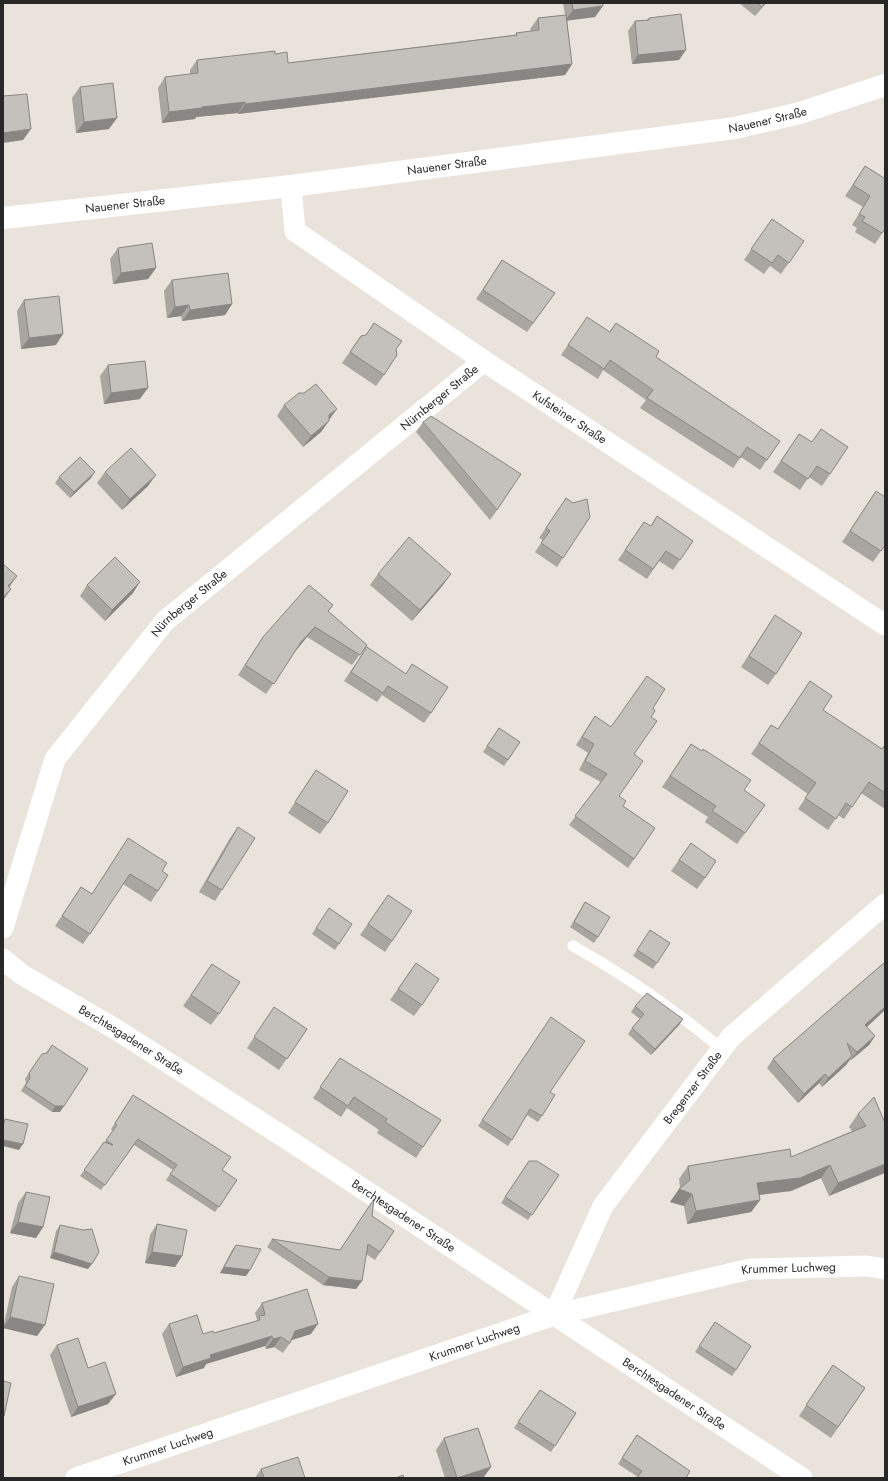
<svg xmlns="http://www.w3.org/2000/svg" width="888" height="1481" font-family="Jost,sans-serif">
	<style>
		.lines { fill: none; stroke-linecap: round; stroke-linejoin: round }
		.service { stroke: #fff; stroke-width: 11 }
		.minor { stroke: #fff; stroke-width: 21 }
		.secondary { stroke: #fff; stroke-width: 22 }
		.wall { fill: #a9a5a1 }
		.shaded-wall { fill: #898683 }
		.building { fill: #c4c0bb; stroke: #898683 }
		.labels { text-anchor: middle; stroke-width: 4; stroke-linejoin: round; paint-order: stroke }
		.street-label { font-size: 12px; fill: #282828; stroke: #fff }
	</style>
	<rect width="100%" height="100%" fill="#e9e3db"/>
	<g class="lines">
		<path class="service" d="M573 946C625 975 676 1011 722 1049"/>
		<g class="minor">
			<path id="s1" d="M291 186 295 231 484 361 885 625"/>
			<path id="s2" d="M3 928 55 759 165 621 484 361"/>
			<path id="s3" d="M3 959 21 974 117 1030 287 1139 802 1478"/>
			<path id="s4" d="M554 1315 603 1206 731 1037 885 904"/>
			<path id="s5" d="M76 1478 554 1315 750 1269 867 1266 885 1269"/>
		</g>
		<path class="secondary" id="s6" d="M3 218 291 186 735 128 800 113 885 85"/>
	</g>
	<g class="wall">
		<path d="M563 3H603L595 17 567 20 572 64 565 75 238 114V113L196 117 195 119 162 123 158 88 165 77 190 74V70L197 60 275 54 288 63 515 35 516 33 531 31 530 29 538 18 565 15Z"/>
		<path d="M739 3H766L755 16Z"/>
		<path d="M649 18 679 60 632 64 628 31 635 21 647 20Z"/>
		<path d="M80 87 109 129 76 133 72 98Z"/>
		<path d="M865 166 884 178 885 176V229L875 244 855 232 857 228 852 225 863 207 845 196Z"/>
		<path d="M772 219 804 241 781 274 770 266 764 274 744 260Z"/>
		<path d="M118 248 156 268 148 279 113 284 110 259Z"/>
		<path d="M502 260 555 293 527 332 476 299Z"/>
		<path d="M172 280 232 304 225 315 182 321 181 316 167 318 164 291Z"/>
		<path d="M24 300 56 345 21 349 17 311Z"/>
		<path d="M587 317 609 332 616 323 656 357 780 441 760 470 741 457 733 468 640 408 646 400 603 370 598 379 561 355Z"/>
		<path d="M374 323 396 349 384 375 376 386 342 363 361 336 366 335Z"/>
		<path d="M108 365 140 399 104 404 100 376Z"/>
		<path d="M304 393 329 420 321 432 303 447 277 416 284 405Z"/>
		<path d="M423 422 497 510 490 520 416 432Z"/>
		<path d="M821 429 830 474 822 486 809 477 800 490 773 472 799 434 812 442Z"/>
		<path d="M105 472 148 486 122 510 97 483Z"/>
		<path d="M59 477 91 478 70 498 55 483Z"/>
		<path d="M876 491 885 545 873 562 842 542Z"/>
		<path d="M566 498 573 503 563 558 557 567 535 552 543 540 539 538Z"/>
		<path d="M657 516 693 541 673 570 659 561 647 579 618 560 644 522 651 526Z"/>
		<path d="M378 574 443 585 412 621 370 585Z"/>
		<path d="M87 585 133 593 105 621 80 596Z"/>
		<path d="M333 605 328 612 367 645 352 665 307 637 296 650 266 694 238 675 263 637Z"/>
		<path d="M775 615 776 674 768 685 741 667Z"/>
		<path d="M367 647 431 713 424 723 382 695 377 702 344 681Z"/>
		<path d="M810 681 823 710 882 749 885 745V809L861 793 844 819 838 815 828 830 798 809 808 794 751 754 771 725 778 729Z"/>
		<path d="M653 708 651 717 634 754 619 796 623 806 655 828 628 868 569 825 601 782 579 770 588 753 576 745 595 716 611 727Z"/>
		<path d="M499 728 520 742 504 766 483 752Z"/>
		<path d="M691 744 702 751 744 790 765 805 737 844 705 822 708 817 662 787Z"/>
		<path d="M316 770 328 823 320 834 288 813Z"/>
		<path d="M238 827 222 890 215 901 199 892 230 838Z"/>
		<path d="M128 838 162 871 158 891 151 902 123 884 83 944 55 926 81 887 92 894Z"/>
		<path d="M691 843 705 878 697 889 671 871Z"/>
		<path d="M388 895 412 911 385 952 360 935Z"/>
		<path d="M585 902 598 937 594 943 570 927Z"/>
		<path d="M329 908 352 924 335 950 312 934Z"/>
		<path d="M650 930 670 943 653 969 633 956Z"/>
		<path d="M885 962V1010L867 1027 875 1036 869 1045 851 1060H850L846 1065 822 1087 819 1083 798 1103 767 1068 773 1059Z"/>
		<path d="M416 963 422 1005 414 1016 390 1000Z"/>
		<path d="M212 964 219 1014 211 1025 183 1006Z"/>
		<path d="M635 1006 683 1019 679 1025 651 1055 628 1034 632 1028 640 1019 631 1012Z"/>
		<path d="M274 1007 307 1029 279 1070 247 1048Z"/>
		<path d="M551 1017 550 1092 542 1116 538 1122 527 1115 508 1146 478 1126Z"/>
		<path d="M52 1045 60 1112H52L21 1091 26 1083 25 1079 38 1059 46 1053Z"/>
		<path d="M340 1058 423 1147 416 1158 377 1133 379 1130 347 1108 341 1117 313 1098Z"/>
		<path d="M133 1095 222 1170 237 1180 215 1212 166 1180 173 1170 134 1145 101 1190 80 1176 113 1131 111 1129Z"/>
		<path d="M858 1114 885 1123 829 1196 821 1178 791 1191 759 1195 760 1200 751 1212 687 1224 684 1206 670 1202 680 1188 679 1179 688 1166 791 1157 852 1131 849 1127Z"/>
		<path d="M529 1161 559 1175 528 1220 501 1203Z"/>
		<path d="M26 1192 43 1227 36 1238 10 1233 18 1203Z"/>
		<path d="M372 1216 394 1231 375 1260 366 1254 362 1281 356 1289 323 1285 267 1247 272 1239 340 1250Z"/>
		<path d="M157 1224 182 1256 175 1267 145 1263 150 1235Z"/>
		<path d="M60 1225 88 1269 50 1258 56 1231Z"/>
		<path d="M236 1245 250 1270 246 1276 220 1273 232 1250Z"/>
		<path d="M19 1276 37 1336 3 1328 12 1287Z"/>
		<path d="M262 1303 311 1334 292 1340 290 1343 283 1353 274 1347 266 1349 265 1346 206 1364 204 1368 176 1377 162 1334 169 1324 203 1334 214 1333 256 1321 257 1320 255 1313Z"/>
		<path d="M715 1322 736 1370 732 1376 695 1352Z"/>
		<path d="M57 1345 108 1404 71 1417 50 1355Z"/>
		<path d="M833 1365 865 1388 831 1438 799 1416Z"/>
		<path d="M540 1390 576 1413 551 1452 514 1428Z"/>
		<path d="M637 1435 690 1471 638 1477 618 1464Z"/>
		<path d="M444 1438 491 1467 483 1478H445L436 1450Z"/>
		<path d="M261 1469 305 1478H255Z"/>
	</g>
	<g class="shaded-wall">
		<path d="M765 3H766L755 16 762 7Z"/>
		<path d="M603 6 595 17 565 21 573 10Z"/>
		<path d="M686 50 679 60 632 64 638 55Z"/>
		<path d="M572 64 565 75 238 114 245 104Z"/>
		<path d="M245 102 238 113 196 117 195 119 162 123 169 112 202 107Z"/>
		<path d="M117 118 109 129 76 133 84 122Z"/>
		<path d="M31 129 23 140 3 143V133Z"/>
		<path d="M156 268 148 279 113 284 121 273Z"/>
		<path d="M232 304 225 315 182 321 190 310Z"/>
		<path d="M189 305 181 316 167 318 175 307Z"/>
		<path d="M63 334 56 345 21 349 29 338Z"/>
		<path d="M148 388 140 399 104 404 111 393Z"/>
		<path d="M337 409 329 420V415Z"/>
		<path d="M329 421 321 432 303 447 311 436Z"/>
		<path d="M95 472 91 478 70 498 74 492Z"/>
		<path d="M156 475 148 486 122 510 130 499Z"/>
		<path d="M451 574 443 585 412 621 420 610Z"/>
		<path d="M17 576 10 586 3 594 8 586Z"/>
		<path d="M140 582 133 593 105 621 112 610Z"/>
		<path d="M11 589 4 599 3 600V598Z"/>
		<path d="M315 627 307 637 294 653 301 642Z"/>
		<path d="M885 1007V1010L859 1034 865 1025Z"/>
		<path d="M683 1019 679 1025 651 1055 655 1049Z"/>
		<path d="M875 1036 869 1045 851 1060 857 1052Z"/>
		<path d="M852 1056 846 1065 822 1087 828 1078Z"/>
		<path d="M825 1074 819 1083 798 1103 804 1094Z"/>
		<path d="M55 1106H64L60 1112H52Z"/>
		<path d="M3 1140 23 1144 19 1150 3 1146Z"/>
		<path d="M885 1164V1173L829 1196 838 1183Z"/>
		<path d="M830 1165 821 1178 791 1191 748 1196 757 1183Z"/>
		<path d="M679 1189 692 1194 684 1206 670 1202Z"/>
		<path d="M760 1200 751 1212 687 1224 696 1211Z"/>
		<path d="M18 1222 43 1227 36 1238 10 1233Z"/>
		<path d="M54 1252 92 1264 88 1269 50 1258Z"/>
		<path d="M152 1252 182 1256 175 1267 145 1263Z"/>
		<path d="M224 1267 250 1270 246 1276 220 1273Z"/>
		<path d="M329 1277 362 1281 356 1289 323 1285Z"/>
		<path d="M10 1317 45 1325 37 1336 3 1328Z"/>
		<path d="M318 1324 311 1334 288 1341 295 1331Z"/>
		<path d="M272 1336 265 1346 206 1364 204 1368 176 1377 183 1367 210 1355Z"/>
		<path d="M281 1337 274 1347 266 1349 273 1339Z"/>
		<path d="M116 1394 108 1404 71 1417 78 1407Z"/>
		<path d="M491 1467 483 1478H457Z"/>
	</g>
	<g class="building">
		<path d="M572 3H603V6L573 10Z"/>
		<path d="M757 3H765L762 7Z"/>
		<path d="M681 14 686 50 638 55 635 21 649 20V18Z"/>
		<path d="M566 15 572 64 245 104V102L202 107V108L169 112 165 77 198 73 197 60 275 51V54L287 52 288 63 454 43 517 35 516 33 539 30 538 18Z"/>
		<path d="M113 83 117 118 84 122 80 87Z"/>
		<path d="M27 94 31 129 3 133V96Z"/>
		<path d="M865 166 884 178 885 177V229L882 233 862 221 865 217 859 214 870 196 853 185Z"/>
		<path d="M772 219 804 241 789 263 778 255 772 263 751 249Z"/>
		<path d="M152 243 156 268 121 273 118 248Z"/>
		<path d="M502 260 555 293 533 323 483 290Z"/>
		<path d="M228 273 232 304 190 310 189 305 175 307 172 280Z"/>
		<path d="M59 296 63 334 29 338 24 300Z"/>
		<path d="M587 317 610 332 616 323 659 351 656 357 780 441 767 460 747 447 740 458 647 398 653 390 610 360 604 369 568 345Z"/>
		<path d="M374 323 402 341 396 349 397 355 384 375 350 352 361 336 366 335Z"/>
		<path d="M145 361 148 388 111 393 108 365Z"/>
		<path d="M316 384 337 409 329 415V421L311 436 284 405 299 393H304Z"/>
		<path d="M431 416 521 474 497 510 423 422Z"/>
		<path d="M821 429 848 447 830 474 817 466 808 479 781 461 799 434 812 442Z"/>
		<path d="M131 448 156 475 130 499 105 472Z"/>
		<path d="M80 457 95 472 74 492 59 477Z"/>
		<path d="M876 491 885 497V545L881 551 850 531Z"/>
		<path d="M566 498 573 503 587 499 590 517 563 558 541 543 550 531 546 528Z"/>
		<path d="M657 516 693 541 680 560 666 551 653 569 625 550 644 522 651 526Z"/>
		<path d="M409 537 451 574 420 610 378 574Z"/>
		<path d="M115 557 140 582 112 610 87 585Z"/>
		<path d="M3 564 17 576 8 586 11 589 3 598Z"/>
		<path d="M309 585 333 605 328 611 367 645 360 655 315 627 301 642 274 684 245 665 263 637Z"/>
		<path d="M775 615 802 633 776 674 749 656Z"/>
		<path d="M367 647 406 674 412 664 448 687 431 713 388 686 383 693 351 672Z"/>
		<path d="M647 676 665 689 653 708 655 711 651 717 657 721 634 754 643 761 619 796 626 801 623 806 655 828 634 859 575 816 607 774 585 761 594 744 582 737 595 716 611 727Z"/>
		<path d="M810 681 832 696 823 710 882 749 885 745V793L869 782 852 807 846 803 836 819 805 798 816 783 759 743 771 725 778 729Z"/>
		<path d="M499 728 520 742 508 760 487 746Z"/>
		<path d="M691 744 702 751 703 749 751 780 744 790 765 805 745 833 712 811 716 806 670 776Z"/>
		<path d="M316 770 348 791 328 823 295 802Z"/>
		<path d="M238 827 255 838 222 890 207 881Z"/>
		<path d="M128 838 167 863 162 871 168 875 158 891 130 874 90 934 62 916 81 887 92 894Z"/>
		<path d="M691 843 716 861 705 878 679 860Z"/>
		<path d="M388 895 412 911 392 941 368 924Z"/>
		<path d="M585 902 610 917 598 937 574 922Z"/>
		<path d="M329 908 352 924 339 944 316 928Z"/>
		<path d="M650 930 670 943 657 963 637 950Z"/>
		<path d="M885 962V1007L865 1025 875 1036 857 1052 847 1043 852 1056 828 1078 825 1074 804 1094 773 1059Z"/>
		<path d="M416 963 439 979 422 1005 398 989Z"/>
		<path d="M212 964 240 982 219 1014 191 995Z"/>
		<path d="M647 993 683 1019 655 1049 632 1028 644 1014 635 1006Z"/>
		<path d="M274 1007 307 1029 287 1059 254 1037Z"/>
		<path d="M551 1017 585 1041 550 1092 555 1095 542 1116 530 1109 512 1140 482 1120Z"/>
		<path d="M52 1045 88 1069 64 1106H55L25 1086 30 1078 29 1073 42 1054 47 1053Z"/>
		<path d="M340 1058 441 1120 423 1147 385 1122 387 1119 354 1097 348 1106 320 1087Z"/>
		<path d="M133 1095 231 1157 222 1170 237 1180 219 1207 170 1174 177 1165 138 1139 105 1185 84 1170 104 1142 113 1145 106 1140 117 1125 115 1123Z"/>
		<path d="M874 1097 885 1123V1164L838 1183 830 1165 800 1178 757 1183 760 1200 696 1211 692 1194 679 1189 690 1180 688 1166 790 1149 791 1157 866 1126 858 1114Z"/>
		<path d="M5 1119 28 1124 23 1144 3 1140V1127Z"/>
		<path d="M529 1161H537L559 1175 532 1215 505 1197Z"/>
		<path d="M26 1192 50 1197 43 1227 18 1222Z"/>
		<path d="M374 1199 372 1216 394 1231 380 1252 368 1244 362 1281 329 1277 272 1239 340 1250Z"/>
		<path d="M157 1224 187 1230 182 1256 152 1252Z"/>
		<path d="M60 1225 83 1230 92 1229 99 1252 92 1264 54 1252Z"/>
		<path d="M236 1245 261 1249 250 1270 224 1267Z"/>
		<path d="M19 1276 54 1284 45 1325 10 1317Z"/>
		<path d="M307 1289 318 1324 295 1331 290 1343 281 1337 273 1339 272 1336 210 1355 211 1358 183 1367 169 1324 197 1315 203 1334 213 1331 214 1333 260 1320 259 1316 265 1315 262 1303Z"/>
		<path d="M715 1322 751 1346 736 1370 699 1346Z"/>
		<path d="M78 1338 88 1368 105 1362 116 1394 78 1407 57 1345Z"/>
		<path d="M833 1365 865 1388 838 1427 806 1405Z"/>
		<path d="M3 1381 11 1383 4 1416H3Z"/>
		<path d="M540 1390 576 1413 555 1446 518 1422Z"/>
		<path d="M478 1428 491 1467 457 1478 444 1438Z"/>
		<path d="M637 1435 690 1471 686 1478H637L642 1471 622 1458Z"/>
		<path d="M298 1457 305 1478H264L261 1469Z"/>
		<path d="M403 1475 404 1478H396Z"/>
	</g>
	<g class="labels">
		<g class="street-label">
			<text dy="4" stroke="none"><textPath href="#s6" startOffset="771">Nauener Straße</textPath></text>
			<text dy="4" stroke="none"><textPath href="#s6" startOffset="447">Nauener Straße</textPath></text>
			<text dy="4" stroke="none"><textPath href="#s6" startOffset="123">Nauener Straße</textPath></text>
			<text dy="4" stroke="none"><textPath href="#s2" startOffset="707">Nürnberger Straße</textPath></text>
			<text dy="4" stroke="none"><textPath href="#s1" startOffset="377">Kufsteiner Straße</textPath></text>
			<text dy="4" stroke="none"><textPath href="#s2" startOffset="383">Nürnberger Straße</textPath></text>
			<text dy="4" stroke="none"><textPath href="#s3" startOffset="152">Berchtesgadener Straße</textPath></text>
			<text dy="4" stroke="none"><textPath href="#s4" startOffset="268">Bregenzer Straße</textPath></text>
			<text dy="4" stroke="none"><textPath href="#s3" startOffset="476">Berchtesgadener Straße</textPath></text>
			<text dy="4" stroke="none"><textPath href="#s5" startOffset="745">Krummer Luchweg</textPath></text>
			<text dy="4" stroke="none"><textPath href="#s5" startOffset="421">Krummer Luchweg</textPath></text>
			<text dy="4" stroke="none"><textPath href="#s3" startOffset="800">Berchtesgadener Straße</textPath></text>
			<text dy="4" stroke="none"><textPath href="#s5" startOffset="97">Krummer Luchweg</textPath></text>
		</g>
	</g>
	<rect width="888" height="1481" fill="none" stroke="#282828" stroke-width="8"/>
</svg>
